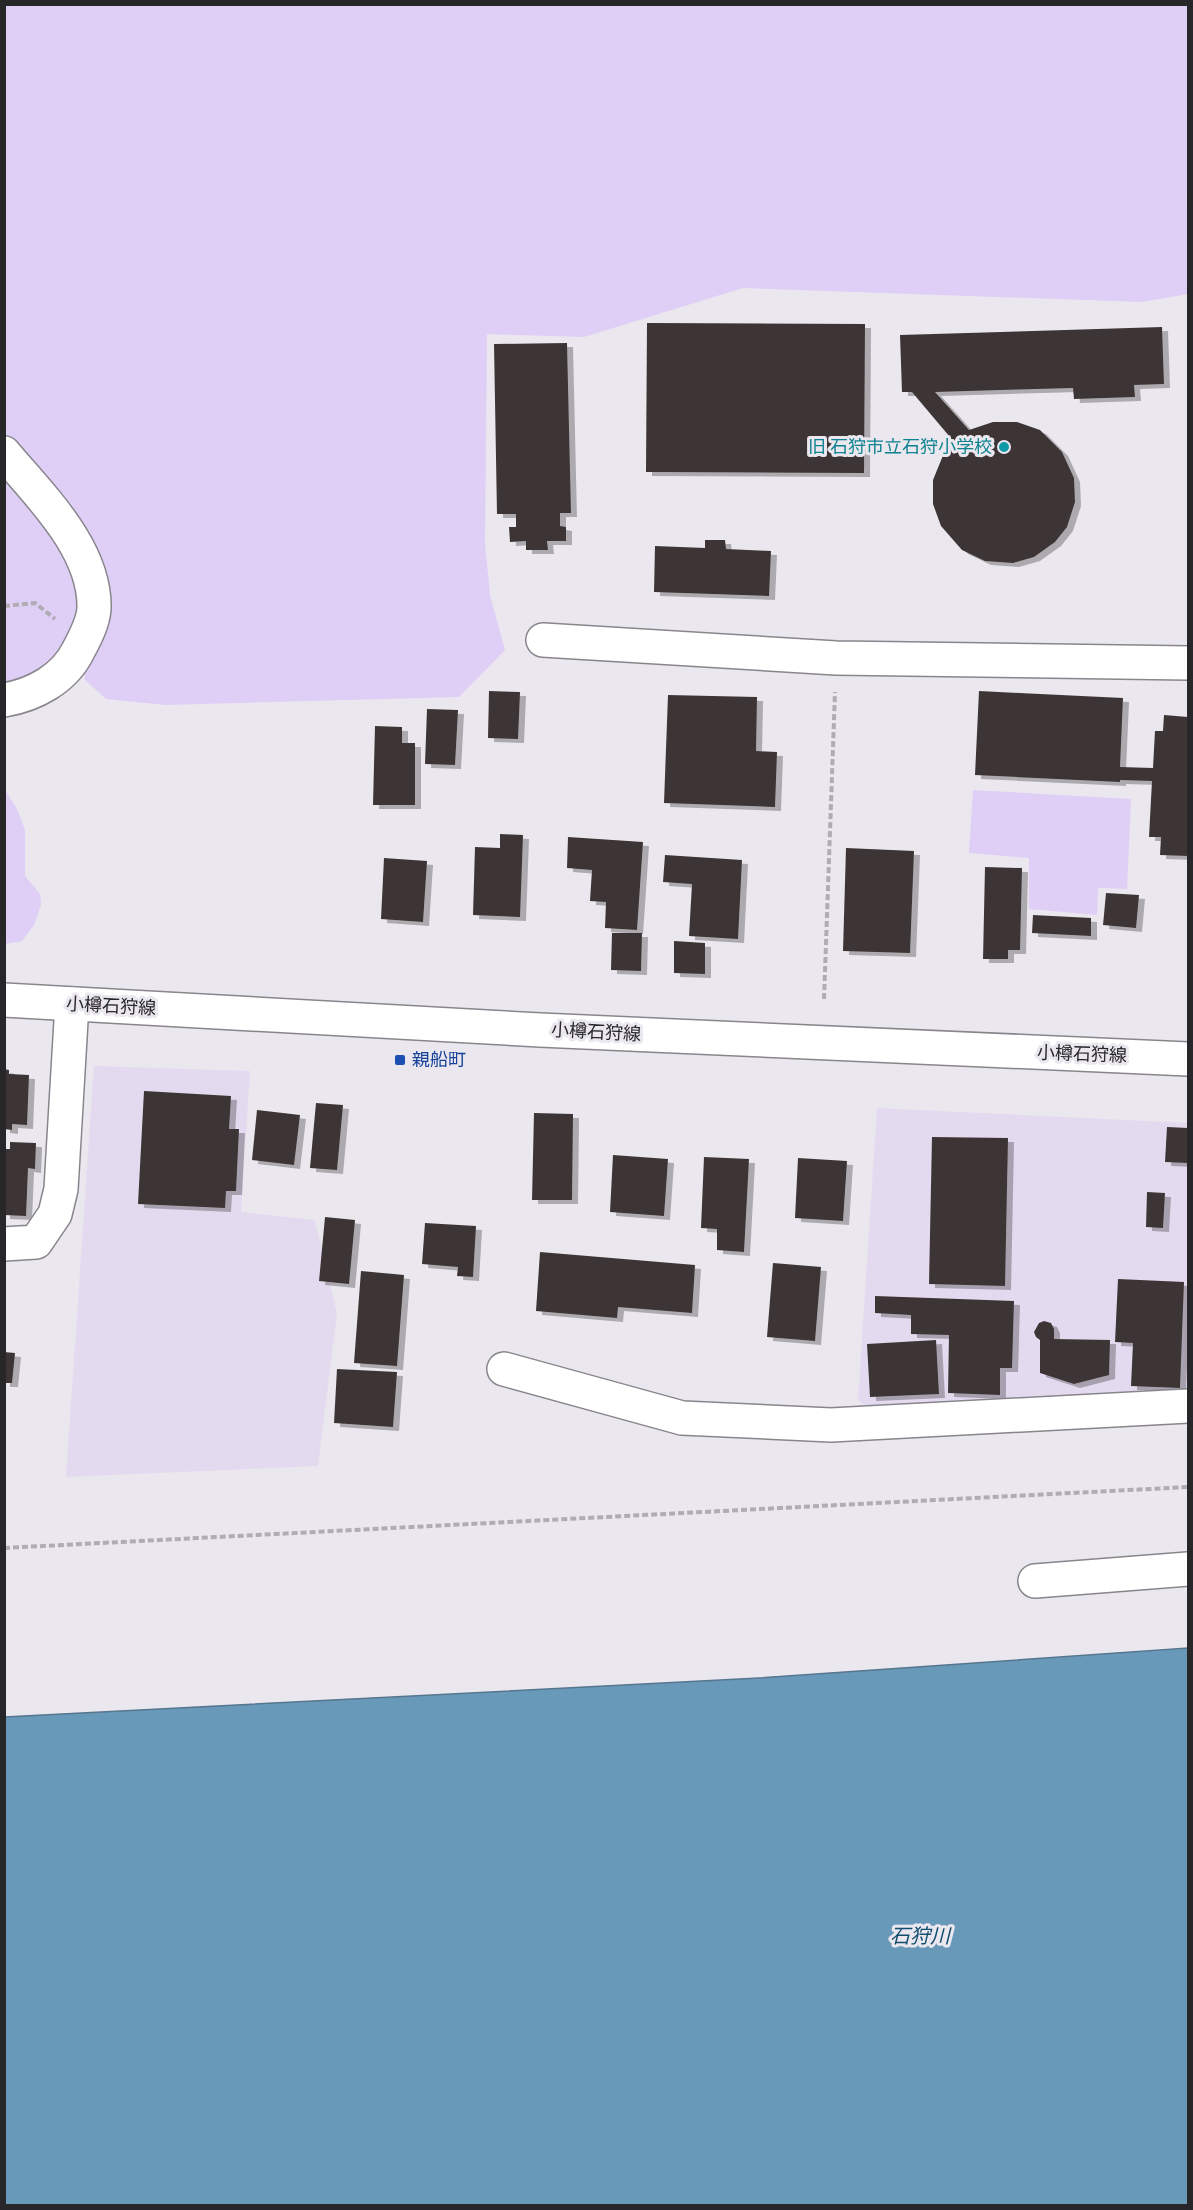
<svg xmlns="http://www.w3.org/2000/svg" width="1193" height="2210" font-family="Cabin,'Noto Sans JP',sans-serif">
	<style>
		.commercial { fill: #e4daef }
		.green { fill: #dfcff6 }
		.water { fill: #6999b9; stroke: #55768e; stroke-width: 1.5 }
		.building { fill: #3c3634; filter: url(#shadow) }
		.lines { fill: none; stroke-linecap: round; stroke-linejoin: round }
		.minor-casing { stroke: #88868c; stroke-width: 36 }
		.major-casing { stroke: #88868c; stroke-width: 36 }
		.path { stroke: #afacb3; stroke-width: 4; stroke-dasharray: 6 3; stroke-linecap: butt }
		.minor { stroke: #fff; stroke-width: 33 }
		.major { stroke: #fff; stroke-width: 33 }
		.culture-dot { fill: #0f9aa8; stroke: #eae7ef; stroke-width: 2 }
		.transit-dot { fill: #1a4fb4; stroke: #eae7ef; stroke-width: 2 }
		.labels { text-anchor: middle; stroke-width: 6; stroke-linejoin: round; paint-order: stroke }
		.culture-label { font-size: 18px; fill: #0d838f; stroke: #eae7ef; text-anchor: end }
		.street-label { font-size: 18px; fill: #272629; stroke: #eae7ef }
		.transit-label { font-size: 18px; fill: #164399; stroke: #eae7ef; text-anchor: start }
		.water-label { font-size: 20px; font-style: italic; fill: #114d6e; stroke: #eae7ef }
	</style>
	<defs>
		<filter id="shadow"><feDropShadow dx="6" dy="4" stdDeviation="0" flood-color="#0004"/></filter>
	</defs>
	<rect width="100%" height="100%" fill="#eae7ef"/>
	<g class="commercial">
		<path d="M94 1066 250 1071 241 1212 315 1220 337 1314 318 1466 66 1477Z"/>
		<path d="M877 1108 1188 1123V1393L867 1407 858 1400Z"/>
	</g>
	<g class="green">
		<path d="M5 5H1188V197L1186 199 1188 208V294L1142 302 743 288 584 337 487 334 485 543 490 595 505 650 459 697 166 705 106 699 85 680 83 666 5 710Z"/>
		<path d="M5 790 17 809 25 830V876L40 894 41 905 34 925 22 941 5 944Z"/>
		<path d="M973 790 1131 799 1127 889 1098 888 1097 915 1029 909V858L969 853Z"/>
	</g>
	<path class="water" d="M1188 1648V2205H5V1717L759 1678Z"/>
	<g class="building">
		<path d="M647 323 865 324 864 473 646 472Z"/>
		<path d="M1162 327 1164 384 1134 385 1135 397 1074 399 1073 388 935 392 969 430 993 422H1017L1040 430 1062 452 1074 478 1075 502 1067 527 1055 542 1034 557 1013 563 985 561 962 550 941 526 933 504V480L944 453 955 443 912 392H902L900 335Z"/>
		<path d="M567 343 571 513H560V526L566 527V541H547L548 550H526V541L510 542 509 527H516V514H497L494 344Z"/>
		<path d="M705 540H725L726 549 771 551 769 596 654 592 655 546 705 548Z"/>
		<path d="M489 691 520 692 518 739 488 738Z"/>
		<path d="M979 691 1123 698 1120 767 1153 768 1155 731H1163L1164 715 1188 717V856L1160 855 1161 837H1149L1152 781 1120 780V782L975 775Z"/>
		<path d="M668 695 757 697 756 751 777 752 775 807 664 803Z"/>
		<path d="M427 709 458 710 455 765 425 764Z"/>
		<path d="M375 726 402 727V743H415V805H373Z"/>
		<path d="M500 834 523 835 520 917 473 915 475 847 500 848Z"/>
		<path d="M568 837 643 842 637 930 605 928 606 902 590 901 592 870 567 868Z"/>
		<path d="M846 848 914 851 910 953 843 951Z"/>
		<path d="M665 855 742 860 738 939 689 936 692 884 663 882Z"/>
		<path d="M384 858 427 861 423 922 381 919Z"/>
		<path d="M985 867 1022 868 1020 950H1008V959H983Z"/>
		<path d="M1106 893 1139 895 1136 928 1103 925Z"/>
		<path d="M1033 915 1091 918V936L1032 933Z"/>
		<path d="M612 933H642L641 971 611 970Z"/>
		<path d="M674 941 705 943V974L674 973Z"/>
		<path d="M4 1069 9 1070V1074L29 1075 27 1125 12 1124V1130L4 1129Z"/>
		<path d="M144 1091 231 1096 229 1129H239L236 1191H226L225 1208 138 1204Z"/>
		<path d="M316 1103 343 1105 337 1170 310 1168Z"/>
		<path d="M257 1110 300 1115 294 1165 252 1160Z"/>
		<path d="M534 1113 573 1114 572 1200H532Z"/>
		<path d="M1167 1127 1188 1128V1163L1165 1162Z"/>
		<path d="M932 1137 1008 1138 1005 1286 929 1284Z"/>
		<path d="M10 1142 36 1143 35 1169 28 1168 26 1216 4 1215V1149H10Z"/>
		<path d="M613 1155 668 1159 664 1216 610 1212Z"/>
		<path d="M704 1157 749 1159 744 1252 717 1250V1229L701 1228Z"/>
		<path d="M798 1158 847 1161 843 1221 795 1218Z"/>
		<path d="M1147 1192 1165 1193 1163 1228 1146 1227Z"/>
		<path d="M325 1217 355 1220 349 1284 319 1281Z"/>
		<path d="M425 1223 476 1226 473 1277 457 1276 458 1267 422 1264Z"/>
		<path d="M540 1252 695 1265 692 1313 618 1307 617 1318 536 1311Z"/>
		<path d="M773 1263 821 1267 815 1341 767 1337Z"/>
		<path d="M361 1271 404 1275 397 1366 354 1363Z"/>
		<path d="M1118 1279 1184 1282 1180 1388 1131 1386 1133 1343 1115 1342Z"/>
		<path d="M875 1296 1014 1301 1012 1368H1000V1395L948 1393 949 1335 911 1334V1315L875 1313Z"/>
		<path d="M1044 1321 1051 1323 1054 1329V1339L1110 1340 1109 1375 1074 1384 1040 1373V1340L1036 1337 1034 1332 1039 1323Z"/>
		<path d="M936 1340 939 1394 870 1397 867 1344Z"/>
		<path d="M4 1352 15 1353 12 1383H4Z"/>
		<path d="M337 1369 397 1372 393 1427 334 1423Z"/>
	</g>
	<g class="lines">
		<defs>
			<g id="minor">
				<path d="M4 453C40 496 96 549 94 609 93 623 85 638 78 651 64 679 34 695 4 700"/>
				<path d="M543 640 836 658 1188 663"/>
				<path d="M4 1244 36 1242 55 1214 61 1189 72 1004"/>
				<path d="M504 1369 682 1418 831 1425 1188 1406"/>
				<path d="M1035 1581 1188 1569"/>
			</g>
			<path id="major" d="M4 1000 540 1030 1188 1059"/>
		</defs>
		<use href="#minor" class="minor-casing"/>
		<use href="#major" class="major-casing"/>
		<g class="path">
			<path d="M4 606 35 603 55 619"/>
			<path d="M824 999 835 692"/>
			<path d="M4 1548 1188 1487"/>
		</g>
		<use href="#minor" class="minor"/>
		<use href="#major" class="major"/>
	</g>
	<circle class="culture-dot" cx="1004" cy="447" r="6"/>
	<rect class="transit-dot" x="394" y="1054" width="12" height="12" rx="3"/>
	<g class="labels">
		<g class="culture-label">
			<text x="992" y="453">旧 石狩市立石狩小学校</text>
		</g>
		<g class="street-label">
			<text transform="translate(111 1006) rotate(3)" y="6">小樽石狩線</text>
			<text transform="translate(596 1032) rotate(3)" y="6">小樽石狩線</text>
			<text transform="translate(1082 1054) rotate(2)" y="6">小樽石狩線</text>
		</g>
		<g class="transit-label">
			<text x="412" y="1066">親船町</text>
		</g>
		<g class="water-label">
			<text x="920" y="1943">石狩川</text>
		</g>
	</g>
	<rect width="1193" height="2210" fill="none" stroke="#272629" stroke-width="12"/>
</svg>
